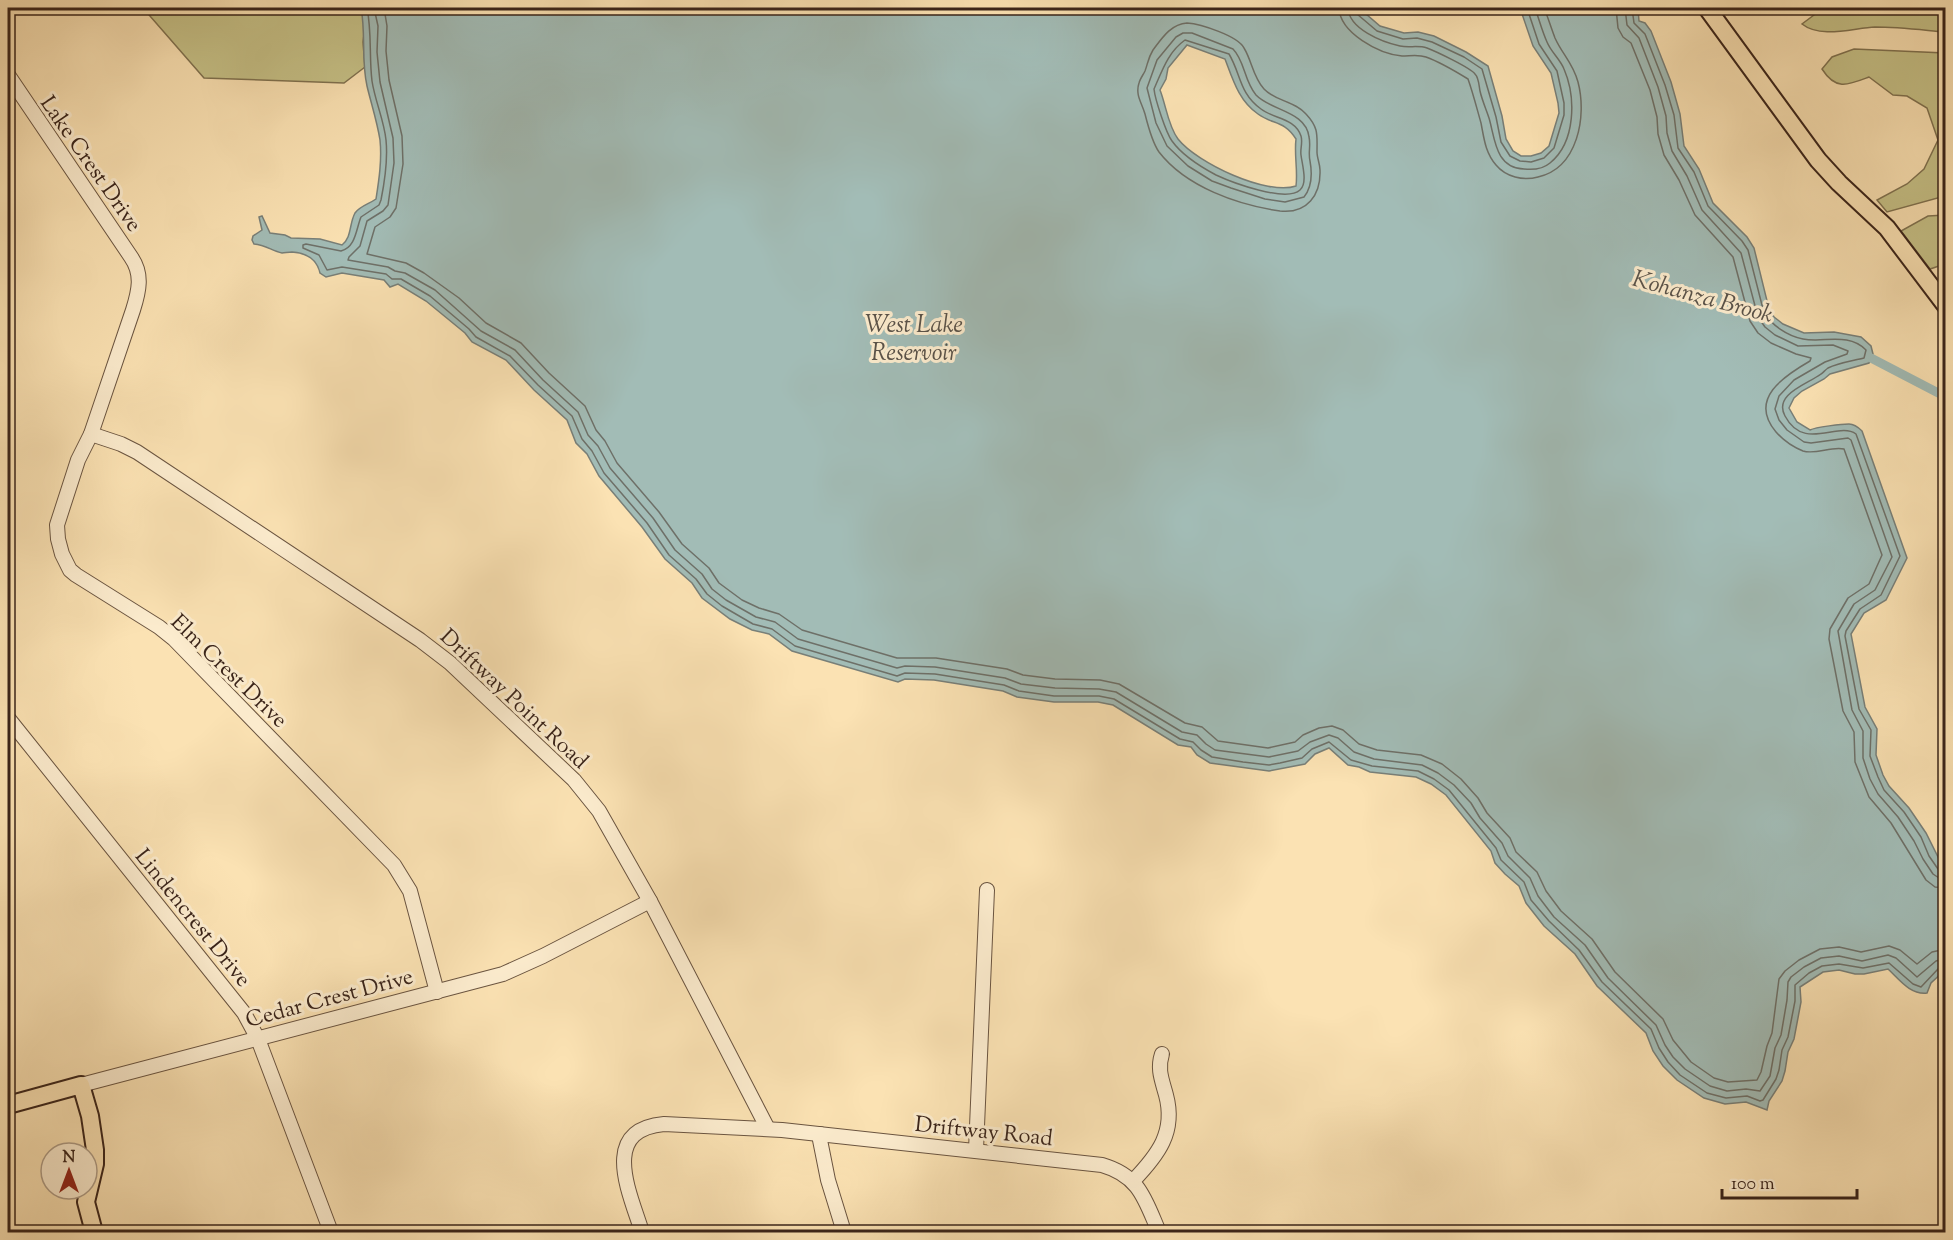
<svg xmlns="http://www.w3.org/2000/svg" width="1953" height="1240" font-family="'Sorts Mill Goudy',serif">
	<style>
		.green { fill: #c6c187; stroke: #807250; stroke-width: 1.5 }
		.water { fill: #a2bcb6; stroke: #787f78; stroke-width: 1.5; fill-rule: evenodd }
		.lines { fill: none; stroke-linecap: round; stroke-linejoin: round }
		.shore { stroke: #6e7068; stroke-width: 1.5 }
		.canal { stroke: #a2bcb6; stroke-width: 9 }
		.minor-casing { stroke: #6a5440; stroke-width: 16 }
		.major-casing { stroke: #3a241a; stroke-width: 20 }
		.minor { stroke: #fcecce; stroke-width: 14 }
		.major { stroke: #fbe2b3; stroke-width: 16 }
		.labels { text-anchor: middle; stroke-width: 6; stroke-linejoin: round; paint-order: stroke }
		.street-label { font-size: 22px; fill: #3a241a; stroke: #fcecce }
		.water-label { font-size: 24px; font-style: italic; fill: #595249; stroke: #fcecce }
	</style>
	<rect width="100%" height="100%" fill="#fbe2b3"/>
	<filter id="stains"><feTurbulence type="fractalNoise" baseFrequency=".00333" numOctaves="4"/><feColorMatrix values="0 0 0 0 .2 0 0 0 0 .09 0 0 0 0 .02 0 0 0 .5 -.17"/></filter>
	<radialGradient id="worn" r=".72"><stop offset=".6" stop-color="#630" stop-opacity="0"/><stop offset="1" stop-color="#630" stop-opacity=".3"/></radialGradient>
	<g class="green">
		<path d="M143 8H361L365 27 363 42 365 67 344 83 204 78Z"/>
		<path d="M1821 8H1945V32C1922 30 1899 27 1875 27 1853 28 1821 39 1802 24L1822 9Z"/>
		<path d="M1854 49 1945 53V196L1887 212 1877 200 1907 184 1924 169 1938 140 1927 108 1907 96 1893 95 1869 77C1848 85 1836 91 1822 69L1832 57Z"/>
		<path d="M1945 215V264L1930 269 1901 231 1928 216Z"/>
	</g>
	<path class="water" d="M361 8H1359L1380 26 1404 33 1418 32 1434 36 1466 52 1488 66 1502 116 1506 139 1513 151 1521 156H1531L1541 153 1549 146 1559 113 1558 103 1551 73 1533 46 1520 8H1638L1639 21 1645 23 1651 31 1671 82 1680 114 1684 146 1699 169 1713 203 1747 237 1754 248 1769 309 1774 317 1783 324 1804 333 1834 332 1861 337 1871 346 1873 354 1869 363 1830 374 1824 379 1802 391 1794 398 1789 408 1797 422 1810 430C1816 427 1842 424 1849 424 1854 424 1858 427 1862 431L1907 558 1886 600 1864 613 1851 634 1865 707 1877 729 1876 755 1883 775 1889 786 1909 808 1926 833 1945 871V970L1931 983 1927 993C1910 995 1899 979 1888 969L1864 974H1855L1839 970 1823 972 1800 987 1801 1002 1794 1039 1788 1052 1785 1071 1782 1081 1769 1101 1767 1110 1746 1102 1725 1104 1704 1098 1677 1080 1663 1066 1653 1051 1646 1033 1597 986 1575 954 1544 926 1526 903 1519 886 1505 874 1495 863 1491 851 1446 795 1431 784 1416 777 1370 772 1359 767 1348 765 1329 748 1315 754 1305 764 1269 771 1210 763 1197 755 1191 747 1178 745 1113 705 1098 702H1054L1017 697 1003 691 934 680 905 679 898 682 792 651 769 634 752 630 730 619 702 598 692 583 665 559 642 527 599 476 587 454 576 443 567 420 534 390 506 360 472 342 465 333 426 301 398 284 390 287 384 280 342 273 326 277 320 273C317 259 306 253 292 252 288 252 285 253 282 253 272 251 266 245 254 244L252 240 253 236 262 230 259 217 262 216 270 233 285 235 291 238 320 239 342 245C352 237 349 224 355 213 360 206 369 204 376 199 379 180 382 160 380 140 377 121 371 103 367 86 361 60 366 33 361 8ZM1187 45 1225 59C1233 80 1239 101 1258 114 1273 125 1284 120 1296 139 1294 155 1298 170 1296 186 1267 196 1197 163 1178 139 1168 126 1166 105 1160 90L1166 79 1168 68Z"/>
	<g class="lines">
		<g class="shore">
			<path d="M367 8C372 32 369 57 372 81 375 101 384 120 386 140 388 160 385 180 381 200L379 205 361 217C356 229 356 247 341 251L306 244 303 245V248L319 255 327 270 342 267 386 274 392 279H401L430 296 469 329 476 337 510 356 538 385 572 416 582 439 592 451 604 473 647 523 669 555 696 579 707 594 722 606 753 624 772 629 795 646 897 676 905 673 935 674 1004 685 1019 691 1054 696H1099L1114 699 1180 739 1193 742 1201 750 1212 757 1243 762 1269 765 1280 763 1302 758 1312 749 1329 742 1351 760 1372 766 1418 771 1434 779 1449 790 1496 848 1501 860 1524 882 1531 900 1549 921 1579 950 1602 982 1651 1029 1659 1048 1668 1062 1680 1075 1707 1093 1726 1098 1747 1096 1760 1101 1763 1100 1776 1079 1779 1070 1782 1050 1788 1037 1795 1001V985L1809 973 1822 966 1839 964 1863 968 1889 963 1913 984 1921 987 1938 969 1946 966"/>
			<path d="M374 8 378 26 377 52 380 82 393 138 394 163 388 205 383 211 367 221 360 246 349 257 348 260 388 267 395 271 405 273 435 290 481 331 515 350 543 380 578 412 588 435 598 446 610 468 653 518 675 550 702 574 712 589 726 600 756 617 775 622 798 639 897 668 905 666 935 667 1005 678 1021 684 1055 688 1099 689 1116 692 1182 732 1197 735 1206 744 1215 750 1269 757 1298 751 1310 742 1329 735 1338 738 1354 752 1374 759 1422 765 1438 773 1454 785 1471 803 1480 818 1502 843 1508 856 1530 878 1538 896 1554 917 1585 945 1608 978 1656 1025 1665 1045 1673 1057 1685 1069 1710 1086 1727 1091 1746 1089 1760 1091 1770 1076 1775 1048 1781 1035 1787 1000 1788 982 1791 977 1804 967 1821 958 1839 956 1862 961 1888 955 1896 958 1917 977 1936 961 1946 958"/>
			<path d="M384 8 387 26 386 51 389 80 402 136 403 164 396 208 390 217 375 227 367 254 406 263 424 273 459 298 486 323 521 343 549 373 585 406 596 430 605 441 617 463 659 512 682 544 709 568 719 583 742 600 759 608 779 614 802 630 897 658H936L1007 669 1023 675 1055 679 1100 680 1119 684 1185 723 1202 727 1218 741 1268 748 1295 742 1303 735 1319 728 1332 726 1343 730 1359 744 1377 750 1421 755 1442 764 1461 779 1478 798 1487 813 1510 838 1516 852 1537 872 1546 891 1561 911 1592 939 1615 972 1663 1019 1673 1040 1691 1062 1714 1078 1728 1082 1757 1080 1761 1072 1767 1046 1772 1033 1779 979 1785 971 1799 960 1820 949 1839 947 1861 952 1889 946 1900 950 1917 964 1932 952 1946 949"/>
			<path d="M1339 8C1340 33 1379 54 1402 56 1410 56 1418 54 1426 57 1440 62 1455 71 1468 79 1473 93 1477 109 1481 123 1484 138 1485 152 1496 165 1506 177 1523 181 1538 177 1578 168 1587 116 1578 82 1573 63 1562 54 1555 38 1551 28 1548 17 1544 8"/>
			<path d="M1348 8C1349 29 1382 42 1400 46 1409 48 1418 45 1427 48 1435 51 1471 68 1475 74 1479 78 1479 86 1480 91 1482 100 1486 109 1489 118 1495 138 1495 168 1524 169 1533 170 1543 169 1550 163 1576 142 1576 97 1564 69 1560 59 1551 52 1547 42 1542 31 1539 19 1535 8"/>
			<path d="M1356 8 1357 14 1377 31 1403 39 1417 38 1432 42 1464 57 1482 69 1496 117 1501 142 1510 156 1520 161 1531 162 1544 158 1554 148 1564 115V103L1557 71 1539 44 1527 8"/>
			<path d="M1616 8 1618 28 1623 37 1631 43 1650 90 1657 117 1658 134 1664 155 1679 180 1695 215 1733 257 1750 321 1758 333 1771 343 1796 354 1811 358 1810 361C1784 376 1748 399 1776 432 1783 440 1793 447 1803 451 1816 455 1831 446 1844 449L1882 555 1869 584 1848 598 1830 629 1829 639 1843 711 1854 732 1855 762 1869 797 1891 823 1926 880 1935 887 1946 888"/>
			<path d="M1625 8 1627 25 1639 38 1658 87 1666 116 1667 133 1672 151 1687 176 1702 210 1741 253 1758 317 1765 327 1775 335 1798 346 1833 345 1848 351 1847 354 1825 362 1794 380 1779 396 1775 409 1779 420 1787 430 1804 442 1811 443 1848 438 1851 440 1892 557 1875 590 1854 604 1838 631 1852 710 1863 731V758L1870 779 1878 794 1898 817 1914 841 1923 859 1933 874 1939 878 1946 879"/>
			<path d="M1632 8 1634 23 1645 34 1665 85 1674 115 1678 148 1694 172 1708 206 1742 241 1748 250 1764 313C1772 325 1787 336 1803 339 1824 343 1848 332 1866 350L1864 358C1852 361 1838 363 1828 368 1825 370 1823 373 1821 374 1808 384 1773 394 1785 416 1804 452 1838 421 1856 434L1900 556 1881 595 1860 609 1846 631 1845 636 1859 709 1871 730 1870 756 1878 777 1884 790 1904 812 1921 837 1929 856 1938 869 1946 872"/>
			<path d="M1187 23C1201 24 1238 36 1244 48 1252 61 1253 77 1264 89 1275 101 1295 101 1306 114 1319 128 1317 135 1317 152 1317 158 1320 164 1320 170 1321 195 1307 214 1280 211 1238 205 1186 187 1159 152 1152 142 1148 126 1145 114 1142 103 1135 95 1139 83 1140 79 1143 75 1145 71 1148 63 1148 58 1153 50 1162 38 1171 24 1187 23Z"/>
			<path d="M1183 33H1192L1233 49C1245 61 1244 81 1256 95 1271 111 1306 111 1309 137 1311 145 1308 153 1310 161 1312 172 1312 187 1304 197L1285 202 1265 199 1231 188 1212 181 1188 166 1167 146 1156 123 1147 88 1157 60 1176 37Z"/>
			<path d="M1185 40 1229 54C1241 74 1239 93 1261 109 1274 119 1295 118 1301 136 1303 142 1300 149 1301 155 1302 164 1308 183 1300 190 1286 203 1231 182 1216 175 1201 167 1182 155 1172 141 1166 133 1155 99 1154 89 1162 71 1168 52 1185 40Z"/>
		</g>
		<path class="canal" d="M1871 358 1946 397"/>
		<defs>
			<g id="minor">
				<path d="M8 75 131 257C143 274 139 291 133 310L91 434 78 460 57 525 58 539 62 554 70 570 76 575 159 627 174 639 394 865 410 891 437 992"/>
				<path d="M91 434 121 444 137 452 420 640 450 663 574 780 599 811 650 901 768 1129"/>
				<path d="M8 718 244 1013 258 1039 331 1232"/>
				<path d="M81 1085 503 974 543 956 650 901"/>
				<path d="M820 1134V1140L828 1180 844 1232"/>
				<path d="M976 1150 987 890"/>
				<path d="M1133 1181C1158 1155 1176 1132 1166 1095 1162 1080 1157 1069 1162 1054"/>
				<path d="M642 1232C630 1193 599 1130 664 1124L782 1130 1102 1165C1140 1176 1145 1200 1159 1232"/>
			</g>
			<g id="major">
				<path d="M1707 8 1818 160 1839 183 1887 228 1946 306"/>
				<path d="M8 1105 81 1085 90 1116 95 1150V1164L86 1202 94 1232"/>
			</g>
		</defs>
		<use href="#minor" class="minor-casing"/>
		<use href="#major" class="major-casing"/>
		<use href="#minor" class="minor"/>
		<use href="#major" class="major"/>
	</g>
	<g class="labels">
		<g class="street-label">
			<text transform="translate(92 163) rotate(55)" y="8">Lake Crest Drive</text>
			<text transform="translate(230 670) rotate(44)" y="8">Elm Crest Drive</text>
			<text transform="translate(515 698) rotate(43)" y="8">Driftway Point Road</text>
			<text transform="translate(194 917) rotate(51)" y="8">Lindencrest Drive</text>
			<text transform="translate(329 997) rotate(-15)" y="8">Cedar Crest Drive</text>
			<text transform="translate(984 1130) rotate(6)" y="8">Driftway Road</text>
		</g>
		<g class="water-label">
			<text transform="translate(1703 296) rotate(15)" y="8">Kohanza Brook</text>
			<text x="914" y="332">West Lake<tspan x="914" dy="28">Reservoir</tspan></text>
		</g>
	</g>
	<rect width="1953" height="1240" fill="none" stroke="#fbe2b3" stroke-width="30"/>
	<rect x="9" y="9" width="1935" height="1222" fill="none" stroke="#3a241a" stroke-width="3"/>
	<rect x="15" y="15" width="1923" height="1210" fill="none" stroke="#3a241a" stroke-width="1.5"/>
	<g transform="translate(69 1171)"><circle r="28" fill="#fcecce" stroke="#ae9c86" stroke-width="1.5"/>
	<path d="M0-4.5L10 22L0 15L-10 22Z" fill="#8f2418"/>
	<text y="-9" font-size="16" font-weight="bold" text-anchor="middle" fill="#3a241a">N</text>
	</g>
	<path d="M1722 1189v9h135v-9" fill="none" stroke="#3a241a" stroke-width="3"/>
	<text x="1731" y="1189" font-size="18" fill="#3a241a" stroke="#fcecce" stroke-width="4.5" paint-order="stroke">100 m</text>
	<rect width="100%" height="100%" filter="url(#stains)"/>
	<rect width="100%" height="100%" fill="url(#worn)"/>
</svg>
